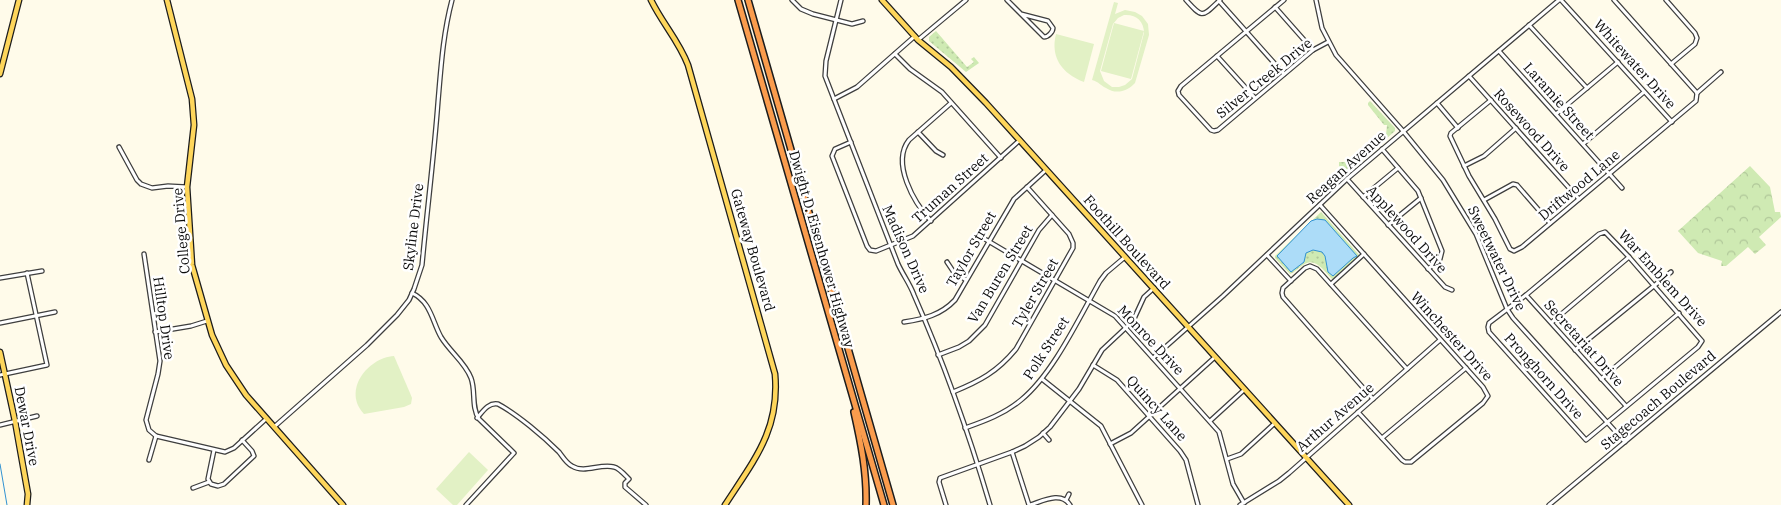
<svg xmlns="http://www.w3.org/2000/svg" width="1781" height="505" font-family="'IBM Plex Serif',serif">
	<style>
		.grass { fill: url(#grass-dots) }
		.park { fill: url(#park-crowns) }
		.pitch { fill: #e2f1c5; fill-rule: evenodd }
		.water { fill: #acdcf8; stroke: #3192d2 }
		.lines { fill: none; stroke-linecap: round; stroke-linejoin: round }
		.stream { stroke: #3192d2; stroke-width: 1 }
		.minor-casing { stroke: #3e3e3e; stroke-width: 5.5 }
		.major-casing { stroke: #1c1c1c; stroke-width: 7 }
		.highway-casing { stroke: #1c1c1c; stroke-width: 8 }
		.minor { stroke: #fff; stroke-width: 3 }
		.major { stroke: #fed65b; stroke-width: 4.5 }
		.highway { stroke: #fa9c4d; stroke-width: 5 }
		.labels { text-anchor: middle; stroke-width: 5; stroke-linejoin: round; paint-order: stroke }
		.street-label { font-size: 14px; fill: #0b0b0b; stroke: #fff }
	</style>
	<defs>
		<pattern id="grass-dots" width="8" height="8" patternUnits="userSpaceOnUse" patternTransform="scale(1.25)"><rect width="8" height="8" fill="#cfeab3"/><path d="M2 2h.1M6 6h.1" fill="none" stroke="#b0c799" stroke-width="1.8" stroke-linecap="round"/></pattern>
		<pattern id="park-crowns" width="20" height="18" patternUnits="userSpaceOnUse" patternTransform="scale(1.25)"><rect width="20" height="18" fill="#cfeab3"/><path d="M2 6a3 3 0 1 1 6 0M12 15a3 3 0 1 1 6 0" fill="none" stroke="#b0c799"/></pattern>
	</defs>
	<rect width="100%" height="100%" fill="#fffbea"/>
	<g class="grass">
		<path d="M936 31 967 67 974 62 971 59 974 57 979 63 966 72 929 41V37Z"/>
		<path d="M1370 101 1395 128V131L1347 173H1345L1339 166V162H1354L1361 154 1363 156 1375 146 1373 144 1383 135H1386L1387 125H1384L1368 105V103Z"/>
		<path d="M1321 212 1360 256 1334 279H1332C1324 271 1315 256 1303 265 1298 268 1295 272 1290 274L1275 258V256Z"/>
	</g>
	<path class="park" d="M1750 166 1770 187 1775 212H1780L1781 217 1759 237 1766 245 1755 254 1748 247 1726 266H1721L1722 261 1698 253 1678 231Z"/>
	<g class="pitch">
		<path d="M1114 2 1118 3 1115 14 1125 10 1135 12 1142 16 1148 24 1149 35 1135 83C1128 91 1116 95 1106 88 1100 85 1099 82 1092 80ZM1124 15C1136 14 1144 21 1144 33L1132 79 1125 85 1119 87H1112L1104 81 1100 71 1113 24 1118 18Z"/>
		<path d="M1114 23 1144 31 1131 79 1101 71Z"/>
		<path d="M1056 34 1094 44 1084 82C1062 74 1050 57 1056 34Z"/>
		<path d="M394 356 410 393 412 398 411 404 404 407 364 414C342 391 367 358 394 356Z"/>
		<path d="M469 452 488 470 457 505H453L436 489Z"/>
	</g>
	<path class="water" d="M1317 219 1325 220 1357 256 1353 258 1333 276 1328 272 1325 256 1322 252 1313 250 1306 253 1304 262 1291 272 1277 256 1311 221Z"/>
	<g class="lines">
		<path class="stream" d="M0 464 7 505"/>
		<defs>
			<g id="minor">
				<path d="M792 0 801 9 813 14 852 24 863 21"/>
				<path d="M841 0 826 61 825 76 898 264C903 275 910 284 914 295 944 363 969 434 990 505"/>
				<path d="M1007 0 1044 37C1048 37 1053 32 1053 28L1048 21 1021 14"/>
				<path d="M1186 0C1203 19 1202 17 1220 0"/>
				<path d="M1284 0 1181 86 1178 91 1179 95 1211 130 1214 131 1218 130 1313 50 1328 42"/>
				<path d="M1316 0 1322 28 1336 55 1403 131 1443 180 1476 234 1507 309 1513 318 1625 442"/>
				<path d="M1561 0 1672 122"/>
				<path d="M1614 0 1697 93"/>
				<path d="M1666 0 1695 33 1697 38 1695 44 1671 64"/>
				<path d="M1219 1 1284 74"/>
				<path d="M1275 7 1313 50"/>
				<path d="M1529 25 1587 88"/>
				<path d="M918 40 966 0"/>
				<path d="M1499 51 1622 188"/>
				<path d="M895 54 910 69 942 92 1001 158"/>
				<path d="M1217 56 1255 98"/>
				<path d="M1469 76 1579 199"/>
				<path d="M1697 93 1721 72"/>
				<path d="M834 99 857 87 915 36"/>
				<path d="M1491 100 1451 133 1450 136 1469 176 1495 219 1510 249 1514 251 1522 247 1696 101 1697 93"/>
				<path d="M1437 103 1458 128"/>
				<path d="M1556 114 1618 62"/>
				<path d="M918 132 936 151 943 155"/>
				<path d="M851 142 835 149 832 156 867 246 870 250 876 251 913 236 1020 140"/>
				<path d="M1583 144 1644 92"/>
				<path d="M119 147 137 180 141 184 152 188 168 186 187 187"/>
				<path d="M1382 149 1418 191 1442 251 1440 259 1428 269"/>
				<path d="M1464 166 1484 156 1516 128"/>
				<path d="M1347 179 1445 287 1452 290"/>
				<path d="M1363 197 1398 168"/>
				<path d="M1484 200 1513 184 1517 185 1550 223"/>
				<path d="M1320 205 1483 387 1488 396 1483 403 1411 462H1405L1402 460 1358 412"/>
				<path d="M931 221C914 203 891 163 909 140L951 103"/>
				<path d="M1388 225 1421 198"/>
				<path d="M1605 232 1629 257 1702 341 1698 347 1586 440 1489 332 1488 327 1489 323 1526 295 1599 234Z"/>
				<path d="M978 235 1115 316 1219 432 1233 484 1244 503"/>
				<path d="M144 254 160 361 158 374 146 420 149 430 156 436 225 452 234 448 266 419"/>
				<path d="M1267 255 1291 281"/>
				<path d="M947 262 953 271 966 280"/>
				<path d="M0 278 42 271"/>
				<path d="M1331 284 1364 254"/>
				<path d="M412 293C431 302 432 321 441 337 450 352 465 362 471 378 476 391 471 407 479 419L514 453 466 505"/>
				<path d="M1526 295 1626 406"/>
				<path d="M904 322C924 319 941 315 955 300L1014 199 1046 170"/>
				<path d="M1552 322 1629 257"/>
				<path d="M0 323 55 312"/>
				<path d="M155 332 191 326 207 321"/>
				<path d="M1575 350 1671 272"/>
				<path d="M938 355 959 347 969 341 985 325 1039 230 1052 215"/>
				<path d="M1153 358 1223 296 1347 179 1559 0"/>
				<path d="M1093 365 1117 380 1180 451 1186 460 1198 505"/>
				<path d="M0 375 47 365 27 273"/>
				<path d="M1042 379 1101 426 1142 505"/>
				<path d="M1601 379 1679 313"/>
				<path d="M953 392C980 381 997 372 1016 349L1073 248V243L1069 234 1027 187"/>
				<path d="M1373 399 1283 297 1282 293 1283 288 1305 268 1310 266 1317 269 1407 369"/>
				<path d="M477 418C483 411 489 402 498 404 517 414 544 437 559 452 563 457 566 463 572 466 585 474 600 463 614 467 619 468 625 475 629 479L625 483V487L646 505"/>
				<path d="M1210 421 1244 390"/>
				<path d="M0 425 37 416"/>
				<path d="M274 427 367 345 397 315 409 300 414 289 422 265C427 211 434 156 438 102 441 67 443 34 452 0"/>
				<path d="M965 428C985 421 1004 414 1021 400 1053 374 1079 318 1100 281L1106 273 1125 257"/>
				<path d="M1043 433 1049 440"/>
				<path d="M1382 438 1466 368"/>
				<path d="M1110 444 1131 433 1215 357"/>
				<path d="M214 450 208 479 211 484 218 486 224 484 254 456 252 451 242 440"/>
				<path d="M1012 452 1029 505"/>
				<path d="M1227 459 1241 454 1275 423"/>
				<path d="M149 460 156 436"/>
				<path d="M193 488 209 482"/>
				<path d="M1066 500 1069 494"/>
				<path d="M946 505 939 482 940 478 1012 452 1025 446 1039 437 1050 427 1079 389 1102 350 1133 321 1144 297 1154 288"/>
				<path d="M1030 505C1043 501 1061 491 1070 505"/>
				<path d="M1240 505 1279 481 1289 473 1440 340"/>
				<path d="M1549 505 1781 312"/>
			</g>
			<g id="major">
				<path d="M167 0 192 99 194 125 187 187 192 265 212 335 226 365 246 395 343 505"/>
				<path d="M651 0C662 23 679 41 688 65L775 374C780 430 754 460 725 505"/>
				<path d="M882 0 918 40 951 67 986 103 1349 505"/>
				<path d="M0 74 19 0"/>
				<path d="M0 352 15 421 28 494 27 505"/>
			</g>
			<g id="highway">
				<path d="M738 0 884 505"/>
				<path d="M748 0 893 505"/>
				<path d="M854 412C861 443 867 473 866 505"/>
			</g>
		</defs>
		<use href="#minor" class="minor-casing"/>
		<use href="#major" class="major-casing"/>
		<use href="#highway" class="highway-casing"/>
		<use href="#minor" class="minor"/>
		<use href="#major" class="major"/>
		<use href="#highway" class="highway"/>
	</g>
	<g class="labels">
		<g class="street-label">
			<text transform="translate(1635 64) rotate(48)" y="5">Whitewater Drive</text>
			<text transform="translate(1264 78) rotate(-39)" y="5">Silver Creek Drive</text>
			<text transform="translate(1559 101) rotate(48)" y="5">Laramie Street</text>
			<text transform="translate(1532 130) rotate(48)" y="5">Rosewood Drive</text>
			<text transform="translate(1346 167) rotate(-42)" y="5">Reagan Avenue</text>
			<text transform="translate(1579 185) rotate(-40)" y="5">Driftwood Lane</text>
			<text transform="translate(950 188) rotate(-42)" y="5">Truman Street</text>
			<text transform="translate(413 227) rotate(-83)" y="5">Skyline Drive</text>
			<text transform="translate(1407 229) rotate(48)" y="5">Applewood Drive</text>
			<text transform="translate(181 231) rotate(-95)" y="5">College Drive</text>
			<text transform="translate(1127 242) rotate(48)" y="5">Foothill Boulevard</text>
			<text transform="translate(822 249) rotate(74)" y="5">Dwight D. Eisenhower Highway</text>
			<text transform="translate(906 249) rotate(66)" y="5">Madison Drive</text>
			<text transform="translate(971 249) rotate(-60)" y="5">Taylor Street</text>
			<text transform="translate(753 250) rotate(74)" y="5">Gateway Boulevard</text>
			<text transform="translate(1497 258) rotate(64)" y="5">Sweetwater Drive</text>
			<text transform="translate(1000 274) rotate(-59)" y="5">Van Buren Street</text>
			<text transform="translate(1663 278) rotate(48)" y="5">War Emblem Drive</text>
			<text transform="translate(1035 293) rotate(-60)" y="5">Tyler Street</text>
			<text transform="translate(164 318) rotate(82)" y="5">Hilltop Drive</text>
			<text transform="translate(1452 336) rotate(48)" y="5">Winchester Drive</text>
			<text transform="translate(1151 340) rotate(47)" y="5">Monroe Drive</text>
			<text transform="translate(1584 343) rotate(48)" y="5">Secretariat Drive</text>
			<text transform="translate(1046 348) rotate(-57)" y="5">Polk Street</text>
			<text transform="translate(1544 376) rotate(48)" y="5">Pronghorn Drive</text>
			<text transform="translate(1658 400) rotate(-40)" y="5">Stagecoach Boulevard</text>
			<text transform="translate(1157 408) rotate(48)" y="5">Quincy Lane</text>
			<text transform="translate(1335 417) rotate(-41)" y="5">Arthur Avenue</text>
			<text transform="translate(27 426) rotate(79)" y="5">Dewar Drive</text>
		</g>
	</g>
</svg>
